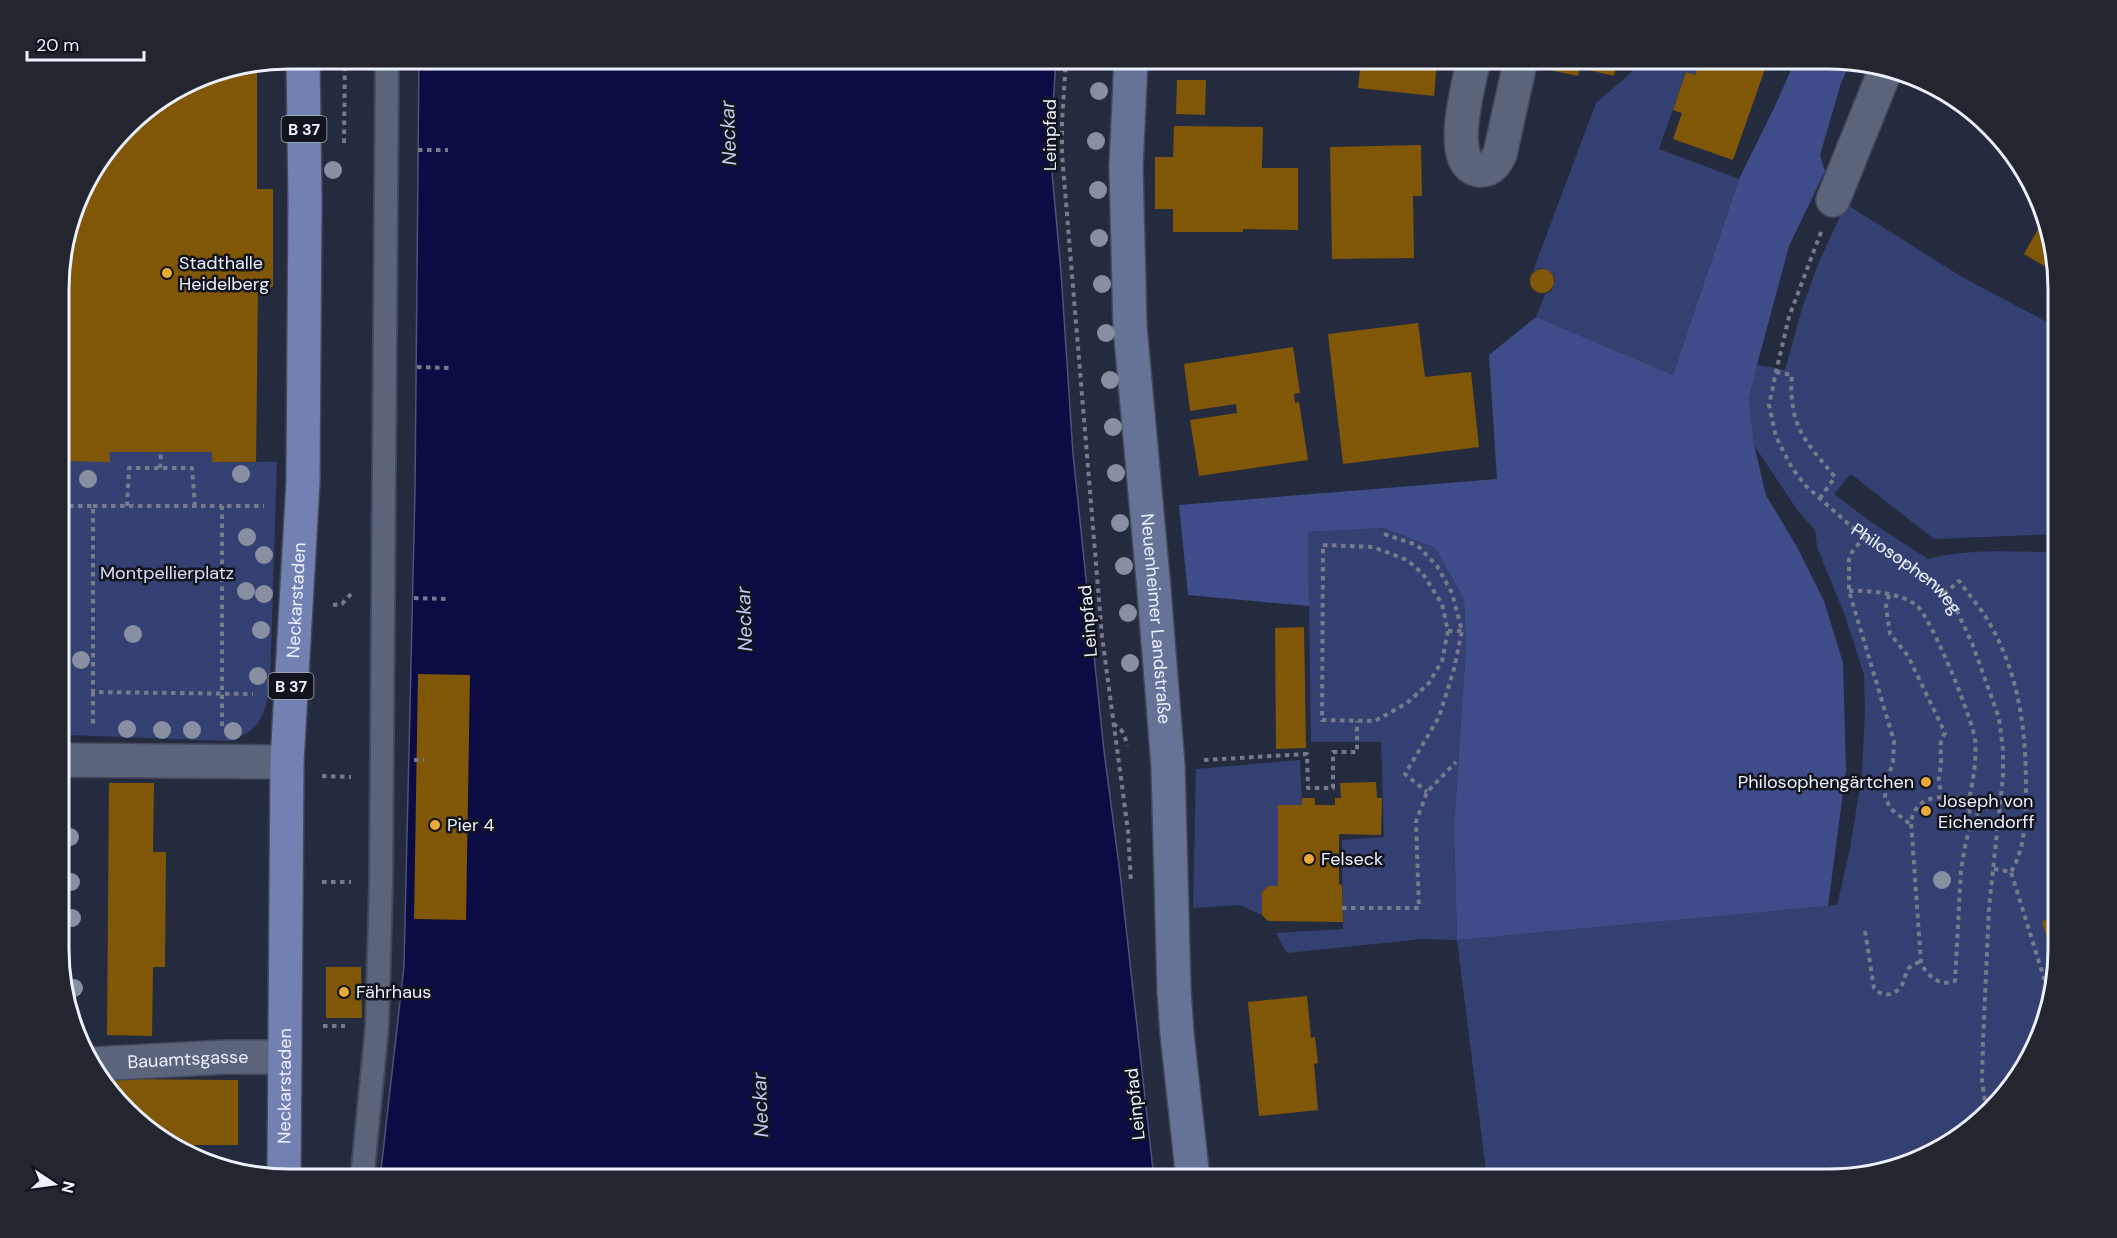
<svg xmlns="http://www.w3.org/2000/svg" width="2117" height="1238" font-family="'DM Sans',sans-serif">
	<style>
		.green { fill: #344072 }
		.forest { fill: #3e4d89 }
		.water { fill: #0a0c43; stroke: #4e517b; stroke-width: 1.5 }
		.building { fill: #805707 }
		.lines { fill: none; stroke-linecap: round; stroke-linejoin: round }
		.lane-casing { stroke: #43485a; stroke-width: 26 }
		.street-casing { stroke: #43485a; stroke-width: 36 }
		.secondary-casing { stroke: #43485a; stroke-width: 36 }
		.primary-casing { stroke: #43485a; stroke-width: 36 }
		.path { stroke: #757a8c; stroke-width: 4; stroke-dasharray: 4.5 4.5; stroke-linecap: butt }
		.lane { stroke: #5c647b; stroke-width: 22 }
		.street { stroke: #5c647b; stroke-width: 33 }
		.secondary { stroke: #677297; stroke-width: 33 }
		.primary { stroke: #7281b2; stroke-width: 33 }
		.tree { fill: #898fa2 }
		.poi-dot { fill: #eba93a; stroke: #11141d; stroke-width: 2 }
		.labels { text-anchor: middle; stroke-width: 5; stroke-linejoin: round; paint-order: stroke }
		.shield { fill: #11141d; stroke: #aaafbb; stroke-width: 1.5 }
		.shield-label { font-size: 16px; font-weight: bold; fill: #ecf1ff }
		.street-label { font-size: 18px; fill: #ecf1ff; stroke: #11141d }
		.poi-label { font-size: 18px; fill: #ecf1ff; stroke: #11141d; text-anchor: start }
		.park-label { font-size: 18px; fill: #dae0f3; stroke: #11141d }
		.water-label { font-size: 20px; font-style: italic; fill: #bfcbef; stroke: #11141d }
		.rim { fill: none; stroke: #ecf1ff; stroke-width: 3 }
	</style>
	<rect width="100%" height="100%" fill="#252b3f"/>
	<g class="green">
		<path d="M1644 59H1701L1695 75 1686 72 1659 149 1739 179 1673 375 1536 317 1545 294 1551 291 1555 280 1552 273 1540 268 1533 271 1596 103 1642 63Z"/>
		<path d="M1846 204 1962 277 2058 328V534L1934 539 1851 474 1834 494 1871 522 1928 559C1970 548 2015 552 2058 552V964L2027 1065 1991 1112 1944 1148 1843 1179H1487L1457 940 1422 939 1287 953 1276 933 1343 929 1342 840 1384 837 1381 742H1311L1308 532 1385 528 1435 548 1464 599 1466 646 1454 828 1457 940 1837 905 1850 849 1862 774 1865 711 1864 674 1844 613 1817 547 1815 530 1798 511 1754 445 1749 400 1757 365 1785 370 1801 312 1818 264Z"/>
		<path d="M109 452H212V462H277L270 684C265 716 261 730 229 741L68 735 60 730V461H109Z"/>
		<path d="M1300 760 1302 805H1279L1278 886H1268L1262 892V915L1240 905 1193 908 1196 769Z"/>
	</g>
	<path class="forest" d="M1796 59H1828L1851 61 1841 83 1820 155 1825 171 1789 246 1757 365 1749 400 1754 445 1766 495 1797 547 1824 601 1843 663 1846 770 1828 906 1457 940 1454 828 1466 646 1464 599 1435 548 1385 528 1308 532 1309 606 1188 595 1179 505 1497 479 1489 355 1536 317 1673 375 1739 179 1775 106Z"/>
	<path class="water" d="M419 59H1056L1050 150 1061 272 1073 454 1104 751 1120 873 1154 1179H380L404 966 415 491Z"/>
	<g class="building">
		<path d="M1159 59H1231L1230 66 1159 64Z"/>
		<path d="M1361 59H1437L1434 96 1358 88Z"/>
		<path d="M1538 59H1618L1614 76 1580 68 1578 76 1536 67Z"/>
		<path d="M1701 59H1762L1759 67 1765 69 1733 160 1673 139 1682 113 1673 110 1686 72 1695 75Z"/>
		<path d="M257 65V189H273V287H258L256 462H212V452H109L110 462 63 461 60 459V437L63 434V295H60V259L82 187 137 116 201 76Z"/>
		<path d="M1177 80H1206L1205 115 1176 114Z"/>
		<path d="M1174 126 1263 127 1262 168H1298V230L1243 229V232H1173V209H1155V157H1173Z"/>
		<path d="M1421 145 1422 196H1413L1414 258 1332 259 1330 147Z"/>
		<path d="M2042 222 2058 274 2024 254Z"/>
		<circle cx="1542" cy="281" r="12"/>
		<path d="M1418 323 1425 377 1471 372 1479 447 1343 464 1328 334Z"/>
		<path d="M1293 347 1300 393 1294 394 1295 403 1299 402 1308 460 1199 476 1190 420 1237 413 1236 404 1190 411 1184 364Z"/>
		<path d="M1304 627 1306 748 1276 749 1275 628Z"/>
		<path d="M418 674 470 675 466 920 414 919Z"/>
		<path d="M1376 782 1377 798H1382L1381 835 1339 834V884L1342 885 1343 922 1268 921 1262 915V892L1268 886H1278V805H1302V798H1315V805H1335V798H1341L1340 783Z"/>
		<path d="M109 783H154L153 852H166L165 967H153L152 1036 107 1035Z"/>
		<path d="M2058 917V959H2057L2054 945 2049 947 2042 921Z"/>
		<path d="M326 967H361L362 1018H326Z"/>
		<path d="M1307 996 1311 1038 1315 1037 1318 1063 1314 1064 1318 1110 1259 1116 1248 1002Z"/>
		<path d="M106 1079 238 1080V1145H170L106 1085Z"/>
		<path d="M1351 1169 1352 1179H1288V1178Z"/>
	</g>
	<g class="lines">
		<defs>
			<path id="lane" d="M362 1179 377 1027 381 883 387 59"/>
			<g id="street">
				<path d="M1474 59C1470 81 1444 166 1480 170 1491 171 1496 162 1500 154L1521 59"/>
				<path d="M1833 200 1887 66"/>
				<path d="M60 760 287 762"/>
				<path id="s2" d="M92 1064 227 1057H285"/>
			</g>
			<g id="secondary">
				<path id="s3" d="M1131 59 1126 167 1130 327 1154 590 1168 766 1174 990 1177 1034 1193 1179"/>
			</g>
			<g id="primary">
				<path id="s4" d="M284 1179 287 762 303 482 305 200 303 59"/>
			</g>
		</defs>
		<use href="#lane" class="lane-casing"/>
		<use href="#street" class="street-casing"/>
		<use href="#secondary" class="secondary-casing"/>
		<use href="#primary" class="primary-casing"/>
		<g class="path">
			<path d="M1066 59 1062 122V154L1102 636 1128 831 1131 883"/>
			<path d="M344 143 345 59"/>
			<path d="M418 150H448"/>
			<path id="s1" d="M1821 232 1789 317 1776 372 1769 405 1776 437 1792 468 1806 486 1852 527 1895 555 1934 583 1944 594 1957 611 1972 643 1999 718 2003 750V776L1989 907 1983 1041 1982 1081 1987 1115"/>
			<path d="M417 367 449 368"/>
			<path d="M1776 372 1792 375C1788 425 1805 441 1835 477L1820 498"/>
			<path d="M160 468 161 452"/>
			<path d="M60 506H93V692L253 694"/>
			<path d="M93 506H222"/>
			<path d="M127 506 129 468H192L195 506"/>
			<path d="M1384 534 1417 545 1437 566 1452 593 1462 631 1454 669 1439 717 1405 774 1427 792"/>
			<path d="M1865 536 1852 552 1849 560V591L1894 741 1893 762 1886 785 1885 798 1891 809 1910 824"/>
			<path d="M1323 545 1373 547 1407 560 1423 574 1442 604 1448 631 1442 661 1429 683 1407 703 1375 721 1322 720Z"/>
			<path d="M1849 591C1868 590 1901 593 1916 605 1931 616 1973 720 1975 740 1977 760 1973 780 1969 800 1945 796 1918 792 1911 821L1921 963C1927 976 1940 987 1955 981L1961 870 1966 841 1970 829 1976 822 1979 805 1999 807"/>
			<path d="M1944 594 1959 581C1967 592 1976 603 1984 614 2019 670 2026 727 2026 791 2025 821 2026 846 2011 872"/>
			<path d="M1889 595 1886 606 1890 634 1908 656 1945 733C1937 746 1942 750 1941 762 1940 779 1935 780 1944 796"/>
			<path d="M414 598 446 599"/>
			<path d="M333 605 342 604 351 594"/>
			<path d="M1448 631H1462"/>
			<path d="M93 692V725"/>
			<path d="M1113 724C1123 729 1125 735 1127 746"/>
			<path d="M222 726V506H264"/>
			<path d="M414 760H424"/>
			<path d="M1204 760 1307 754 1308 788H1333V752H1357V721"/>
			<path d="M322 776 351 777"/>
			<path d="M1969 800 1970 828"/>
			<path d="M1994 869 2011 872 2049 994"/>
			<path d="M322 882H351"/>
			<path d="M1342 908H1419L1416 822 1427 792 1456 762"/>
			<path d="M1865 931 1874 988C1883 999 1897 995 1903 983 1905 979 1905 974 1908 969 1912 965 1917 963 1921 961"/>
			<path d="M323 1026H345"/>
		</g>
		<use href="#lane" class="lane"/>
		<use href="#street" class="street"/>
		<use href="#secondary" class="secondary"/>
		<use href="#primary" class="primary"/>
	</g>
	<g class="tree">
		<circle cx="1099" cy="91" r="9"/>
		<circle cx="1096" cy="141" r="9"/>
		<circle cx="333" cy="170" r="9"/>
		<circle cx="1098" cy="190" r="9"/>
		<circle cx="1099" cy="238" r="9"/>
		<circle cx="1102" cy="284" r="9"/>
		<circle cx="1106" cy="333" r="9"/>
		<circle cx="1110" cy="380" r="9"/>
		<circle cx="1113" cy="427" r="9"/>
		<circle cx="1116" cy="473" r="9"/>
		<circle cx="241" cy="474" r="9"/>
		<circle cx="88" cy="479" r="9"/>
		<circle cx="1120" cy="523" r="9"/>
		<circle cx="247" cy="537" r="9"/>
		<circle cx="264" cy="555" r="9"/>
		<circle cx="1124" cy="566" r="9"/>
		<circle cx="246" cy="591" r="9"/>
		<circle cx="264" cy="594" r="9"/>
		<circle cx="1128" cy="613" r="9"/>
		<circle cx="261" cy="630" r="9"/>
		<circle cx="133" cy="634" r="9"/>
		<circle cx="81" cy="660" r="9"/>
		<circle cx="1130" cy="663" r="9"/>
		<circle cx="258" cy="676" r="9"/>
		<circle cx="127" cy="729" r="9"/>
		<circle cx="162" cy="730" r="9"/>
		<circle cx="192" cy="730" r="9"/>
		<circle cx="233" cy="731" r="9"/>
		<circle cx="70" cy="837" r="9"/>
		<circle cx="1942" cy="880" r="9"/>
		<circle cx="71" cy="882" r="9"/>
		<circle cx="72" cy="918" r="9"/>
		<circle cx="74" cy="988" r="9"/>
	</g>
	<g class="poi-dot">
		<circle cx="167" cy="273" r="6"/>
		<circle cx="1926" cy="782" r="6"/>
		<circle cx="1926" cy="811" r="6"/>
		<circle cx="435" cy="825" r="6"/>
		<circle cx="1309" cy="859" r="6"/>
		<circle cx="344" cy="992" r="6"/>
	</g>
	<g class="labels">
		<g class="shield">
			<rect x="281.5" y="116" width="45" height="26" rx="4.5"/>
			<rect x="268.5" y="673" width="45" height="26" rx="4.5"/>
		</g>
		<g class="shield-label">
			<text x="304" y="135">B 37</text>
			<text x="291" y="692">B 37</text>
		</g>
		<g class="street-label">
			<text transform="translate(1050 135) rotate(-90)" y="6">Leinpfad</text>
			<text dy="6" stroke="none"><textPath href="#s1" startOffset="402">Philosophenweg</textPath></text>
			<text dy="6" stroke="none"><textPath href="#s4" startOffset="579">Neckarstaden</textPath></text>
			<text dy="6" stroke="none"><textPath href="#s3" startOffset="561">Neuenheimer Landstraße</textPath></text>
			<text transform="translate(1088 621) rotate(-95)" y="6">Leinpfad</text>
			<text dy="6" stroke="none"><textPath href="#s2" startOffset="96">Bauamtsgasse</textPath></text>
			<text dy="6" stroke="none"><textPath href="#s4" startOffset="93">Neckarstaden</textPath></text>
			<text transform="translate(1135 1104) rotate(-96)" y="6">Leinpfad</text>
		</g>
		<g class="poi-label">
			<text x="179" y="269">Stadthalle<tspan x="179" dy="21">Heidelberg</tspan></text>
			<text x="1914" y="788" text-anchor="end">Philosophengärtchen</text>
			<text x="1938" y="807">Joseph von<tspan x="1938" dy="21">Eichendorff</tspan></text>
			<text x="447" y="831">Pier 4</text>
			<text x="1321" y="865">Felseck</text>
			<text x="356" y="998">Fährhaus</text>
		</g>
		<g class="park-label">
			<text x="167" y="579">Montpellierplatz</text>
		</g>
		<g class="water-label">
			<text transform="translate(728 133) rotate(-92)" y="7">Neckar</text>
			<text transform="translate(744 619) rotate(-92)" y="7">Neckar</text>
			<text transform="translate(760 1105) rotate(-92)" y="7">Neckar</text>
		</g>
	</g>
	<path d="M0 0H2117V1238H0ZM289 69H1828A220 220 0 0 1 2048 289V949A220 220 0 0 1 1828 1169H289A220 220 0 0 1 69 949V289A220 220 0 0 1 289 69Z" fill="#23262f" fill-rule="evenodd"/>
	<path class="rim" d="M289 69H1828A220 220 0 0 1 2048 289V949A220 220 0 0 1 1828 1169H289A220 220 0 0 1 69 949V289A220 220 0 0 1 289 69Z"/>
	<g transform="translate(54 1184) rotate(103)" stroke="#11141d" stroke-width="4.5" paint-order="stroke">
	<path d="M0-4.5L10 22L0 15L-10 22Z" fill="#ecf1ff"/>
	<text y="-9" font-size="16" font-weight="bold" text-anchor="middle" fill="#ecf1ff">N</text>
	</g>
	<path d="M27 51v9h117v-9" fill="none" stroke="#ecf1ff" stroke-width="3"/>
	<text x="36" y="51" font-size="18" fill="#ecf1ff" stroke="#11141d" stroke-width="4.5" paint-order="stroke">20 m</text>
</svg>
